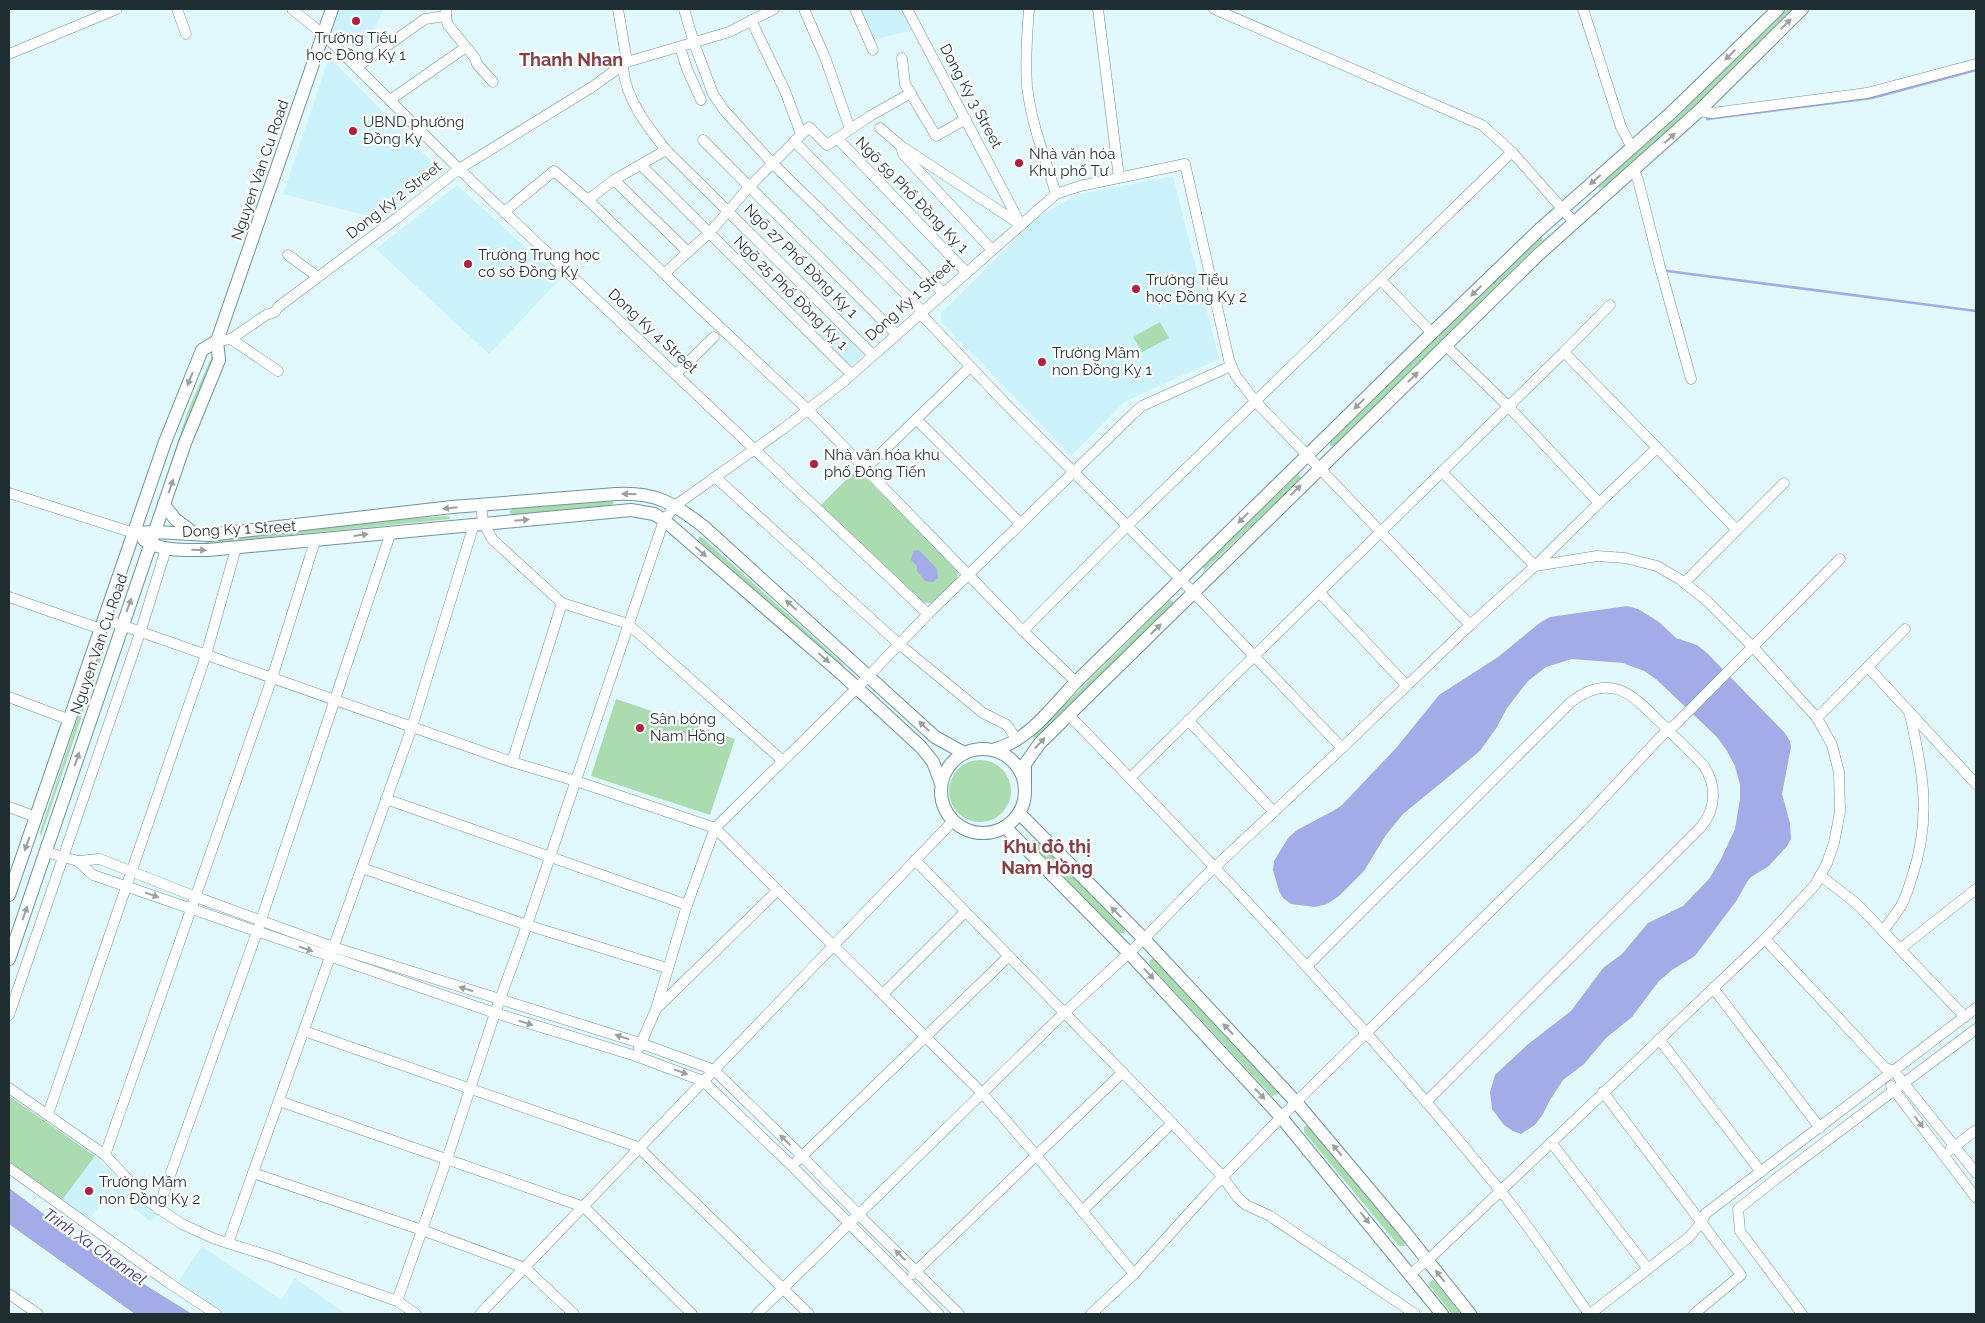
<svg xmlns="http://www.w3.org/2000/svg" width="1985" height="1323" font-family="Raleway,sans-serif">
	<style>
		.built { fill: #ccf3fb }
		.green { fill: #aadcb0 }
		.water { fill: #a4ace8 }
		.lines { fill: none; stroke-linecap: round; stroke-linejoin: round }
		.stream { stroke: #a4ace8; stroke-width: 2.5 }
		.minor-casing { stroke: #70949c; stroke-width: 11 }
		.major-casing { stroke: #70949c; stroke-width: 14 }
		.minor { stroke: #fff; stroke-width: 10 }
		.major { stroke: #fff; stroke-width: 12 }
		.oneway { fill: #9aa1a2 }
		.poi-dot { fill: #b21f3f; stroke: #fff; stroke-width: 2 }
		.labels { text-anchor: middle; stroke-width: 4.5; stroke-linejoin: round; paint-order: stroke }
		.poi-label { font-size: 15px; fill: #1f2e31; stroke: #fff; text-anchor: start }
		.street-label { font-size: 15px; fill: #1f2e31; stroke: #fff }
		.water-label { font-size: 16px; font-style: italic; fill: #383a80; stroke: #fff }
		.quarter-label { font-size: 18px; font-weight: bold; fill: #863d44; stroke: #fff }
	</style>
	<rect width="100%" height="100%" fill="#e1f8fd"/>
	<g class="built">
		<path d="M339 9H383L372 36 351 51 330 32Z"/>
		<path d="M858 9H901L913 30 874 40Z"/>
		<path d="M329 57 441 171 380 219 283 194Z"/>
		<path d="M1173 176 1219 359 1124 402 1071 456 941 322V313L1037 218 1069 199 1076 195Z"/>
		<path d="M457 185 560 279 489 354 376 249Z"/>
		<path d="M835 319 867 351 848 369 816 337Z"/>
		<path d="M95 1156 146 1206 157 1214 151 1222 111 1189 88 1222 60 1203Z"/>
		<path d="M202 1246 281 1300 295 1278 346 1314H224L178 1282Z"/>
	</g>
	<g class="green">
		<path d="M1787 9H1795L1685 116 1609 184 1599 189V185L1675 119Z"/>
		<path d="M1540 235 1543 240 1334 446H1330V442Z"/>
		<path d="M1160 322 1169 338 1142 352 1133 337Z"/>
		<path d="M212 356 215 357 189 416 164 488 162 489 189 408Z"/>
		<path d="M857 469 957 570V579L932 603H924L821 505Z"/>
		<path d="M1298 474 1301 478 1204 571 1203 567Z"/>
		<path d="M611 500 614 503 609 506 513 515 509 512 512 509Z"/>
		<path d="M446 516 450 517V519L203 544 207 541 388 520Z"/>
		<path d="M699 536 703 538 843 664 845 669 842 670 698 540Z"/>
		<path d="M1170 600 1173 601V605L1036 739 1033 738 1034 735Z"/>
		<path d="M107 637 108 639 41 836 40 832 104 638Z"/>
		<path d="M616 699 735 739 710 815 591 776Z"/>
		<circle cx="980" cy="791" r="31"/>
		<path d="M1033 840H1037L1122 925 1125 930 1124 933H1119L1032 848 1030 843Z"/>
		<path d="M1155 958 1278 1092V1094L1272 1096 1149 964 1150 960Z"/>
		<path d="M9 1096 95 1156 60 1203 9 1162Z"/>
		<path d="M1308 1125 1404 1241 1405 1246H1399L1304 1132V1127Z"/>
		<path d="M1432 1280 1435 1281 1461 1314H1452L1430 1286 1429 1283Z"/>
	</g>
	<g class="water">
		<path d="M919 550 937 569 938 578 933 582 925 581 917 571V566L911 560 913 551Z"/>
		<path d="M1627 606 1638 609 1659 622 1676 638 1697 645 1707 653 1784 732 1790 741 1791 747 1782 794 1790 823 1791 839 1787 846 1769 866 1751 877 1747 882 1737 900 1695 956 1672 970 1659 981 1632 1017 1606 1038 1584 1064 1563 1080 1550 1100 1543 1114 1535 1125 1521 1134 1513 1131 1504 1125 1492 1109 1490 1092 1495 1075 1527 1045 1571 1011 1603 968 1622 954 1648 923 1683 906 1709 879 1721 859 1735 829 1740 799V785L1735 766 1727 751 1717 737 1656 679 1644 671 1623 663 1572 659 1546 667 1528 681 1507 708 1497 727 1480 751 1403 814 1386 835 1364 871 1339 896 1327 904 1315 907 1291 904 1283 898 1279 891 1273 870 1274 861 1288 838 1297 830 1333 811 1342 805 1397 747 1439 695 1498 657 1541 622 1550 617Z"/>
		<path d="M9 1188 110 1263 192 1314H135L9 1224Z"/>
	</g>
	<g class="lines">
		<g class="stream">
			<path d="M1707 119 1872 98 1976 70"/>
			<path d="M1667 271 1976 311"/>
		</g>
		<defs>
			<g id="minor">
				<path d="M177 9 186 34"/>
				<path d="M292 9 324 35 459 169 928 614"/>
				<path d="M446 9V19L448 25 475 58 477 64 493 82"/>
				<path d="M618 9 627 62"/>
				<path d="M684 9 694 43 713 94 724 110 772 163 877 265 922 311"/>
				<path d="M804 9 826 60 850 129"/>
				<path d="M855 9 873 50"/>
				<path d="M907 9 1021 225"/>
				<path d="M1029 9C1027 34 1025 60 1027 86 1031 122 1045 159 1056 194"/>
				<path d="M1098 9 1119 178"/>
				<path d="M1214 9 1482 125 1512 152 1574 222"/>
				<path d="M1583 9 1621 127 1632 148"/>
				<path d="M751 20 785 91 801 134"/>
				<path d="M680 47 687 69 701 100"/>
				<path d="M9 54 117 9"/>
				<path d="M902 58 905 84 936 136 966 119"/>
				<path d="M357 67 425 19 446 16"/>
				<path d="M623 67C625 98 647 126 666 150L873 355"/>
				<path d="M390 100 466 47"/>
				<path d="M1699 111 1712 113 1867 93 1976 64"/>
				<path d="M880 128 901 146 1021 225"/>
				<path d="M837 138 966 272"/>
				<path d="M703 140 896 334"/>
				<path d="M794 141 943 293"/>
				<path d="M901 146 903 154 992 250"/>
				<path d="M641 165 851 374"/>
				<path d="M1634 170 1638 180 1660 267 1691 379"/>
				<path d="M614 180 688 252"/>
				<path d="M588 200 614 180 666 150"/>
				<path d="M504 212 554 171 588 200 685 294 808 410 1023 631 1076 682"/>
				<path d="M288 255 318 277"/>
				<path d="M664 274 710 232 749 187 809 127 827 145 870 116 911 93"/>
				<path d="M1381 280 1432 333"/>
				<path d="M1610 305 1564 352 1737 530"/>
				<path d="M920 313 1003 401 1193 592 1342 748"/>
				<path d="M231 339 278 371"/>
				<path d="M217 341 231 339 266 315 275 312 278 307 397 218 459 169 592 87 627 62 729 32 774 9"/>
				<path d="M1445 345 1508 406 1599 503"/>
				<path d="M676 374 714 337"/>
				<path d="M917 420 1020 523"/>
				<path d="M866 468 970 367"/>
				<path d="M1442 472 1535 566 1599 503 1657 448"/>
				<path d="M715 477 899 644 983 713 1007 725 1017 740"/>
				<path d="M9 493 134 533"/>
				<path d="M481 504 483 523 493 540 562 603 628 624 782 760"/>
				<path d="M1684 583 1784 483"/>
				<path d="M1319 592 1407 686"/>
				<path d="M9 597 101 629"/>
				<path d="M104 619 512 762 576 781 715 828 982 1093 1036 1155 1134 1274"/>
				<path d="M1023 631 1128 525 1512 152"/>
				<path d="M1868 667 1976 784"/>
				<path d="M9 697 70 720"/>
				<path d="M1069 715C1217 868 1364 1023 1498 1188 1531 1228 1559 1272 1589 1314"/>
				<path d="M1817 718 1905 629"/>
				<path d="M1188 720 1274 812"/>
				<path d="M512 762 562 603"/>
				<path d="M1130 778 1564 352"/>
				<path d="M386 799 687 905"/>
				<path d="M9 807 36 817"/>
				<path d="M46 852 78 861 100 859 196 897 333 947 640 1043 714 1070 802 1156 858 1214 959 1314"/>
				<path d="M915 860 1172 1123 1222 1176 1238 1198 1246 1205 1270 1216 1415 1314"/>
				<path d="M78 861 93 875 495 1013 636 1056 703 1081 792 1166 939 1314"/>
				<path d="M362 868 527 925 667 968"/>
				<path d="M1821 876 1857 904 1965 1017"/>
				<path d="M1883 931C1889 923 1895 915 1901 906 1906 897 1909 887 1912 877 1932 818 1923 770 1909 711"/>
				<path d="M1765 939 1885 1068 1894 1071"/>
				<path d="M1900 949 1976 889"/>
				<path d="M1307 966 1571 702C1614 669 1636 699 1666 728 1679 741 1692 753 1704 766 1717 786 1716 809 1701 827L1426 1102"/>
				<path d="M1713 988 1820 1128"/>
				<path d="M883 994 965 912"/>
				<path d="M656 1009 777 891"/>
				<path d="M9 1015 140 633 166 549"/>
				<path d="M304 1031 638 1147 809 1314"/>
				<path d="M1659 1039 1761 1172"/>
				<path d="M639 1048 656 1009 687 905 715 828 857 688 928 614 1133 414 1142 406 1231 366"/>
				<path d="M1898 1076 1976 1173"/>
				<path d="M1891 1086 1976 1198"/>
				<path d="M9 1088 105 1155 149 1202 182 1224 215 1239 269 1256 397 1301 416 1314"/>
				<path d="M1603 1092 1741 1275 1694 1314"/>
				<path d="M279 1101 584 1207 692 1314"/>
				<path d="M48 1114 206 655 236 548"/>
				<path d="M1551 1142 1648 1269"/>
				<path d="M1950 1150 1976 1130"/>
				<path d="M105 1155 272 678 315 541"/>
				<path d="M797 1161 1009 956"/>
				<path d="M9 1168 169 1283 216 1314"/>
				<path d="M253 1173 422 1230 525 1268 574 1314"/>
				<path d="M158 1209 257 932 391 532"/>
				<path d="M1082 1211 1172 1123"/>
				<path d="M228 1243 412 727 474 524"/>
				<path d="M913 1274 1123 1072"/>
				<path d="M9 1294 38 1314"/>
				<path d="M397 1301 447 1159 495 1013 527 925 664 520 676 505 783 429 842 383 1056 194 1080 186 1185 164 1229 360 1236 376 1256 402 1470 625"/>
				<path d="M480 1314 953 821"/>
				<path d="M757 1314 1065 1012 1144 939 1200 881 1342 748 1470 625 1535 566 1597 556 1625 558 1657 566 1681 580 1707 601 1753 647 1817 718 1832 745 1839 772 1840 812 1834 843 1827 863 1815 885 1765 939 1428 1260 1410 1274"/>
				<path d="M1091 1314 1134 1274 1208 1192 1296 1102 1581 822 1667 730 1676 724 1840 559"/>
				<path d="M1590 1314 1689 1237 1702 1222 1705 1214 1976 1008"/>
				<path d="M1802 1314 1740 1231 1738 1209 1781 1175 1976 1029"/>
			</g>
			<g id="major">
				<path d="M164 505 175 519 195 534"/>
				<path d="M134 533 156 532 208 535 452 507 616 494C656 492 673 503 703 526L935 737 964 753"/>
				<path d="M144 540C162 552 188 550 208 550L631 510 654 514 664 520 844 676 921 747 933 762 941 783"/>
				<circle cx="983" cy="791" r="42"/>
				<path d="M992 750C1028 742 1052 707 1076 682L1432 333 1539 230 1672 112 1778 9"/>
				<path d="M1025 787V764L1040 743 1538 255 1699 111 1802 9"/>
				<path d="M1019 813 1144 939 1296 1102 1401 1227 1470 1314"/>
				<path d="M1005 827 1129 953 1281 1117 1442 1314"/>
				<path d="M9 895 165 442 202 350 217 341"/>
				<path d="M9 959 185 443 219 360 217 341 332 9"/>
			</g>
		</defs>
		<use href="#minor" class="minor-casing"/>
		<use href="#major" class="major-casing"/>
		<use href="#minor" class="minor"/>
		<use href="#major" class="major"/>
	</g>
	<defs><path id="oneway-solid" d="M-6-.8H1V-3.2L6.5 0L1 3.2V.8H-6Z" transform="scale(1.25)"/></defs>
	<g class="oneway">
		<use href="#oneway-solid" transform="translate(1786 24) rotate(-45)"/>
		<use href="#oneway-solid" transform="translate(1730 55) rotate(136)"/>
		<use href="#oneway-solid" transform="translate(1670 138) rotate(-42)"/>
		<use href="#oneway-solid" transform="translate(1595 180) rotate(139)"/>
		<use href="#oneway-solid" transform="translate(1476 291) rotate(136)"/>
		<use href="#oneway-solid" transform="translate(1413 377) rotate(-45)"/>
		<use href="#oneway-solid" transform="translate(190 379) rotate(112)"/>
		<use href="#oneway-solid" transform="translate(1359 404) rotate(136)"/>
		<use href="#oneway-solid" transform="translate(171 486) rotate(-71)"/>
		<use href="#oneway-solid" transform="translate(1296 490) rotate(-45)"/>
		<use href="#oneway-solid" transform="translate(629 494) rotate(-179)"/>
		<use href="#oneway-solid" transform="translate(450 508) rotate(174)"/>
		<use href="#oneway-solid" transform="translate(1243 518) rotate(135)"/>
		<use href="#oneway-solid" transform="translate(522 520) rotate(-5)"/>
		<use href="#oneway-solid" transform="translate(361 535) rotate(-7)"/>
		<use href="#oneway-solid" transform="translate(199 550) rotate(1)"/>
		<use href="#oneway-solid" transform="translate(701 552) rotate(41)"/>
		<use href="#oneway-solid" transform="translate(129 605) rotate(-70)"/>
		<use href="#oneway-solid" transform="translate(791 605) rotate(-138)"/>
		<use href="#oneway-solid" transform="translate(1156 629) rotate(-45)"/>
		<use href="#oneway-solid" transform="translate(824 658) rotate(41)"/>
		<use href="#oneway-solid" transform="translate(924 726) rotate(-137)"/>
		<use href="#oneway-solid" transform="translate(1040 743) rotate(-47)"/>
		<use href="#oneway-solid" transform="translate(77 759) rotate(-71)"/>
		<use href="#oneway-solid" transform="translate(27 844) rotate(110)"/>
		<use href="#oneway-solid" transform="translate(152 895) rotate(19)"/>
		<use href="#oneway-solid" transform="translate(1116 912) rotate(-135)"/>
		<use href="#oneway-solid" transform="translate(25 913) rotate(-71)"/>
		<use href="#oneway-solid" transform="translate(306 949) rotate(19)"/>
		<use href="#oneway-solid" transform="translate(1149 974) rotate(47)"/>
		<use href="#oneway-solid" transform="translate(466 989) rotate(-162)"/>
		<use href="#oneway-solid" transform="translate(526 1023) rotate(17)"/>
		<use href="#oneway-solid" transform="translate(1228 1029) rotate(-133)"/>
		<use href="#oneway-solid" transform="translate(622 1037) rotate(-163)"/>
		<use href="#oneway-solid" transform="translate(681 1072) rotate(20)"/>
		<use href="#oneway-solid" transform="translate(1260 1094) rotate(47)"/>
		<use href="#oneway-solid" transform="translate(1919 1122) rotate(53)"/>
		<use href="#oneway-solid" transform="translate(785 1140) rotate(-136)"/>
		<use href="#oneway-solid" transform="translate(1337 1150) rotate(-130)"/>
		<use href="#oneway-solid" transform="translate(1365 1218) rotate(51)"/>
		<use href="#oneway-solid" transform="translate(900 1255) rotate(-136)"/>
		<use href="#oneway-solid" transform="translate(1440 1276) rotate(-128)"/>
	</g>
	<g class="poi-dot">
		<circle cx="356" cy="21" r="5"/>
		<circle cx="353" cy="131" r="5"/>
		<circle cx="1019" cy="163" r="5"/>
		<circle cx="468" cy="264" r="5"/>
		<circle cx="1136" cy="289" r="5"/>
		<circle cx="1042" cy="362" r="5"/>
		<circle cx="814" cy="464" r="5"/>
		<circle cx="640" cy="728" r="5"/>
		<circle cx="89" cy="1191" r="5"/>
	</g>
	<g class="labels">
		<g class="poi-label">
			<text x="356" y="43" text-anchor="middle">Trường Tiểu<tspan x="356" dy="17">học Đồng Kỵ 1</tspan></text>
			<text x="363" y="127">UBND phường<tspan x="363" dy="17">Đồng Kỵ</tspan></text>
			<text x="1029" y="159">Nhà văn hóa<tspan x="1029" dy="17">Khu phố Tư</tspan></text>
			<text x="478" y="260">Trường Trung học<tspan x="478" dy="17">cơ sở Đồng Kỵ</tspan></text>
			<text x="1146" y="285">Trường Tiểu<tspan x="1146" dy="17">học Đồng Kỵ 2</tspan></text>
			<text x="1052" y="358">Trường Mầm<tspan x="1052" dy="17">non Đồng Kỵ 1</tspan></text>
			<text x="824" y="460">Nhà văn hóa khu<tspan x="824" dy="17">phố Đông Tiến</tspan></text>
			<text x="650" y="724">Sân bóng<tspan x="650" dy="17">Nam Hồng</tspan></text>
			<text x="99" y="1187">Trường Mầm<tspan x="99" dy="17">non Đồng Kỵ 2</tspan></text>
		</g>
		<g class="street-label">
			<text transform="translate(971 96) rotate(62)" y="5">Dong Ky 3 Street</text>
			<text transform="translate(260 170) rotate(-71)" y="5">Nguyen Van Cu Road</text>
			<text transform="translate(912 195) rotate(46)" y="5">Ngõ 59 Phố Đồng Kỵ 1</text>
			<text transform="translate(394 200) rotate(-38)" y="5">Dong Ky 2 Street</text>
			<text transform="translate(801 261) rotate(45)" y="5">Ngõ 27 Phố Đồng Kỵ 1</text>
			<text transform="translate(791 293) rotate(45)" y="5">Ngõ 25 Phố Đồng Kỵ 1</text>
			<text transform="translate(910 300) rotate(-42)" y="5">Dong Ky 1 Street</text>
			<text transform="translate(653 331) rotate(43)" y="5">Dong Ky 4 Street</text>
			<text transform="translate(239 529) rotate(-3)" y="5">Dong Ky 1 Street</text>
			<text transform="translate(99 644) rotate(-71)" y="5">Nguyen Van Cu Road</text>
		</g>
		<g class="water-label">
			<text transform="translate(95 1246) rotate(35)" y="6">Trinh Xa Channel</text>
		</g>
		<g class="quarter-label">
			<text x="571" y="66">Thanh Nhan</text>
			<text x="1047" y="853">Khu đô thị<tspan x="1047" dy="21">Nam Hồng</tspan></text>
		</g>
	</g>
	<rect width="1985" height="1323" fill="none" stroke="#1f2e31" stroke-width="20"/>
</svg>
